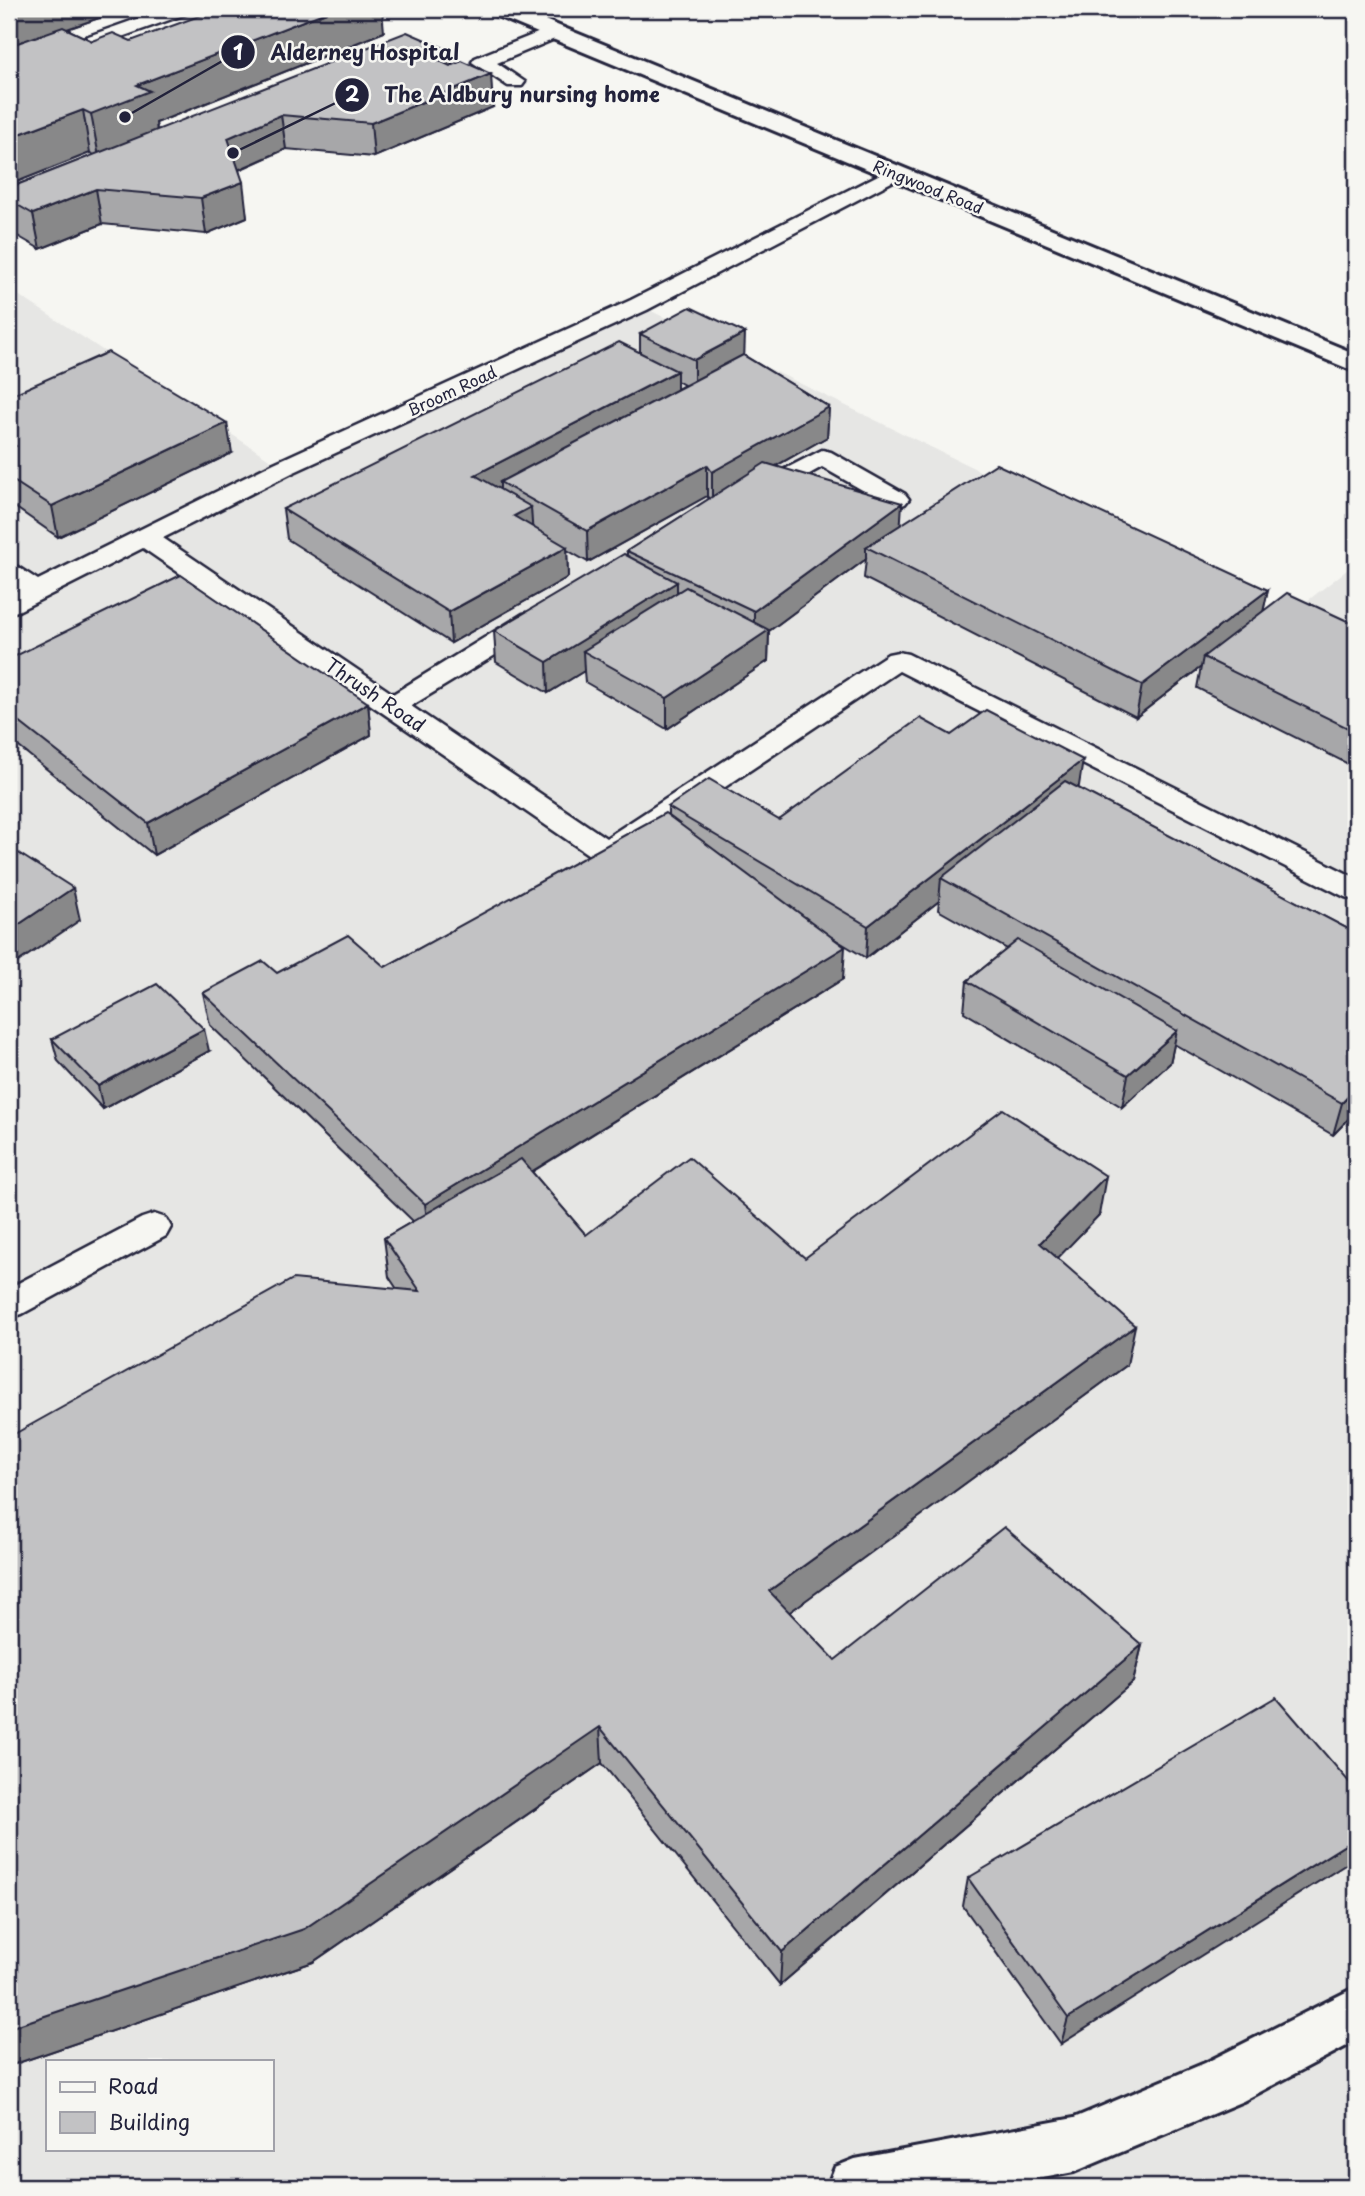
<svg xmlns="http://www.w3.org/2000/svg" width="1365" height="2196" font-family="'Playpen Sans',sans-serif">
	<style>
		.built { fill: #e6e6e4; fill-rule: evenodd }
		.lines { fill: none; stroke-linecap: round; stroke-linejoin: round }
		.lane-casing { stroke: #22223b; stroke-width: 5 }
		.secondary-casing { stroke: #22223b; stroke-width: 6 }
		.lane { fill: #f6f6f2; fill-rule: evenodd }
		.secondary { fill: #f6f6f2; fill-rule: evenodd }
		.wall { fill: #a7a7a9; stroke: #22223b; stroke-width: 2; fill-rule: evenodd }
		.shaded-wall { fill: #888889; stroke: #22223b; stroke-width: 2 }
		.building { fill: #c2c2c4; stroke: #22223b; stroke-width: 2 }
		.labels { text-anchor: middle; stroke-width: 5; stroke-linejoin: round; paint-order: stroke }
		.far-street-label { font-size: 16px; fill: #22223b; stroke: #f6f6f2 }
		.street-label { font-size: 19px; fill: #22223b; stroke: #f6f6f2 }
		.leader { fill: none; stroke: #22223b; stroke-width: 2.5 }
		.callout-dot { fill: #22223b; stroke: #f6f6f2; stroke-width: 2.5 }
		.mark-label { font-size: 21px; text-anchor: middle; font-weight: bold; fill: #fff }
		.callout-label { font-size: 21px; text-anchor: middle; font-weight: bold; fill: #22223b; stroke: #f6f6f2; stroke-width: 5; stroke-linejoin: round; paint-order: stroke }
	</style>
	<rect width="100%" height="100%" fill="#f6f6f2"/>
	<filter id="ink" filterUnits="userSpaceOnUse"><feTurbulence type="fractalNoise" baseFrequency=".0143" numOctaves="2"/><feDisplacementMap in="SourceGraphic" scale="14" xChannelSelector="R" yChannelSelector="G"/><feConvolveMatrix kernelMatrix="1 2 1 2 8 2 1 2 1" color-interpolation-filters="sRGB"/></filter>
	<g filter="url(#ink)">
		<path class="built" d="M9 289 283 468 639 305 1284 619 1356 563V2187H9ZM47 2061H271V2149H47Z"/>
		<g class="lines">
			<defs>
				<g id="lane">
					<path d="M165 9H191L189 13 9 77V64Z"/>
					<path d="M555 26 565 32 562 36 497 63 525 82 522 86H508L472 62 475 58Z"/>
					<path d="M894 167 901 169 905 173 901 177 647 310 292 473 163 538 393 694 523 614 533 612 543 614 546 620 543 626 411 706 606 838 888 654 898 652 908 654 1356 878V900L1345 897 899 671 617 859 606 862 595 859 143 548 18 611 9 613V595L18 590 9 584V565L18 567 38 580 274 463 631 300Z"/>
					<path d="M822 450 831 452 905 494 909 499 905 504 896 507 887 504 822 467 766 498 757 501 748 498 744 493 748 488Z"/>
					<path d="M154 1214 166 1218 171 1227 166 1236 22 1314 9 1318V1288L142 1218Z"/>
				</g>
				<g id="secondary">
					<path d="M489 9H518L1356 354V372L492 14Z"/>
					<path d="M1356 1987V2041L1243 2101 1074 2172 996 2187H827L835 2167 855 2159 1074 2118 1205 2063Z"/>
				</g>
			</defs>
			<use href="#lane" class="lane-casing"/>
			<use href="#secondary" class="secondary-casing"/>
			<use href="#lane" class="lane"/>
			<use href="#secondary" class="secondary"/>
		</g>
		<g class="wall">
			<path d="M9 9H125L67 29 92 41H131L384 32 156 123 157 130 451 51 452 65 493 107 374 157 286 149 239 170 247 217 206 234 102 224 40 249 9 231V188L94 155 90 153Z"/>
			<path d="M640 334 745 356 829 407 827 437 776 466 901 526 1268 590 1263 611 1356 625V768L1197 688 1201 667 1136 717 864 578 866 559 769 631 768 661 667 729 585 682 584 671 548 693 496 662 494 631 627 555V551L709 499 707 496 588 562 567 550 568 577 451 643 287 539 283 509 640 352ZM677 381 684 385 677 389Z"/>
			<path d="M9 396 232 453 58 537 9 503Z"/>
			<path d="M9 659 368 703 371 735 154 855 9 739Z"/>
			<path d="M951 735 1079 789 1356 933V1111L1333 1135 1174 1044 1170 1063 1122 1107 964 1012 967 981 1007 949 938 910 939 901 866 958 833 938 843 979 532 1172 586 1235 805 1258 1099 1215 1057 1258 1127 1365 789 1612 835 1660 1142 1645 1133 1682 780 1985 602 1763 313 1962 12 2065 9 2059V1437L397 1289 389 1277 384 1238 413 1221 210 1025 203 993 277 973 385 967 668 815V807L779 820Z"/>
			<path d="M52 1039 209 1051 103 1109 58 1061Z"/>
			<path d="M1356 1790 1061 2044 963 1906 968 1878Z"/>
		</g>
		<g class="shaded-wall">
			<path d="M9 9H125L9 49Z"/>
			<path d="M334 9H382L384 32 156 123 157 134 99 157 91 114 137 85Z"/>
			<path d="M451 51 453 85 434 58Z"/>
			<path d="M491 74 493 107 374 157 371 123Z"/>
			<path d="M83 110 90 153 9 185V138Z"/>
			<path d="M281 115 286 149 233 172 228 138Z"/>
			<path d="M243 182 247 217 206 234 201 198Z"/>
			<path d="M96 189 102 224 40 249 33 214Z"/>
			<path d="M745 333 744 363 694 390V360Z"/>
			<path d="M677 371V401L500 482V493L475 475Z"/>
			<path d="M829 407 827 437 712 502V472Z"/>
			<path d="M227 423 232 453 58 537 52 506Z"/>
			<path d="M707 465V496L588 562 587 531Z"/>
			<path d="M902 503 900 534 866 547V559L769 631 768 661 667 729V698L754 640V611Z"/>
			<path d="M531 507 533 538 514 516Z"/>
			<path d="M567 547 568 577 451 643 449 612Z"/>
			<path d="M677 582V613L583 651 584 671 548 693 547 662Z"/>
			<path d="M1268 590 1261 621 1203 657 1201 667 1136 717 1142 685Z"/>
			<path d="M368 703 371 735 154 855 148 823Z"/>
			<path d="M1083 760 1078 792 941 878 939 901 866 958 868 926Z"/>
			<path d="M73 888 80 920 9 968V931Z"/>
			<path d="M845 947 843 979 429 1235 425 1204Z"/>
			<path d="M204 1029 209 1051 103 1109 98 1086Z"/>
			<path d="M1177 1031 1170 1063 1122 1107 1128 1075Z"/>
			<path d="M1356 1088V1111L1333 1135 1342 1103Z"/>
			<path d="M1106 1176 1099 1215 1034 1283 1040 1243Z"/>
			<path d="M1135 1326 1127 1365 768 1628 769 1591Z"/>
			<path d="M1142 1645 1133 1682 780 1985 782 1952Z"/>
			<path d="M600 1727 602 1763 313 1962 12 2065 9 2058V2028Z"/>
			<path d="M1356 1838V1858L1061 2044 1068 2018Z"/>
		</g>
		<g class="building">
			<path d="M218 9H334L137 85 150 91 91 114 83 110 9 138V46L63 27 92 41 113 33 131 41Z"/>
			<path d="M407 32 451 51 434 58 450 66 462 61 491 74 371 123 281 115 228 138 243 182 201 198 96 189 33 214 9 200V188Z"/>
			<path d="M690 307 745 333 694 360 640 334Z"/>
			<path d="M619 342 677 371 475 475 531 507 514 516 567 547 449 612 283 509Z"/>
			<path d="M108 352 227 423 52 506 9 478V449L16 446 9 441V396Z"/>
			<path d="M743 355 829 407 712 472 707 465 587 531 500 482Z"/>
			<path d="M765 463 902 503 754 611 627 551Z"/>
			<path d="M996 464 1268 590 1142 685 866 547Z"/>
			<path d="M624 554 677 582 547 662 494 631Z"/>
			<path d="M181 575 368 703 148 823 9 714V659Z"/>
			<path d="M686 587 769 630 667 698 583 651Z"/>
			<path d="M1287 593 1356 625V732L1203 657Z"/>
			<path d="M986 710 1083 760 868 926 668 807 709 779 779 820 920 718 951 735Z"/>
			<path d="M1065 781 1356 933V1088L1342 1103 941 878Z"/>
			<path d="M665 813 845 947 425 1204 203 993 263 961 277 973 348 935 385 967Z"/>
			<path d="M9 847 73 888 9 931Z"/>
			<path d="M1018 940 1177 1031 1128 1075 967 981Z"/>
			<path d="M157 984 204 1029 98 1086 52 1039Z"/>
			<path d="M1003 1109 1106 1176 1040 1243 1135 1326 769 1591 835 1660 1004 1527 1142 1645 782 1952 600 1727 304 1929 9 2028V1437L293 1279 420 1291 384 1238 521 1159 586 1235 689 1157 805 1258Z"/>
			<path d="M1276 1697 1356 1790V1838L1068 2018 968 1878Z"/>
		</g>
	</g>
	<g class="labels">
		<g class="far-street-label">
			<text transform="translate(928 187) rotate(22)" y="6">Ringwood Road</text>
			<text transform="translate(452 391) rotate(-25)" y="6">Broom Road</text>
		</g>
		<g class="street-label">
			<text transform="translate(375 695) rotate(34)" y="7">Thrush Road</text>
		</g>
	</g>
	<path class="leader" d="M125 117L238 52M233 153L352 95"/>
	<g class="callout-dot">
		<circle cx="125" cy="117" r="7"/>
		<circle cx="233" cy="153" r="7"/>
		<circle cx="238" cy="52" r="18"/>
		<circle cx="352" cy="95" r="18"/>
	</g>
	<g class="mark-label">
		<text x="238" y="60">1</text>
		<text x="352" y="102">2</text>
	</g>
	<g class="callout-label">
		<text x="365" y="60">Alderney Hospital</text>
		<text x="522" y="102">The Aldbury nursing home</text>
	</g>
	<rect width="1365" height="2196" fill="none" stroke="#f6f6f2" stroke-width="35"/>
	<rect x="18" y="18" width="1330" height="2161" fill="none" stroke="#22223b" stroke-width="2.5" filter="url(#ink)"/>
	<rect x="46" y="2060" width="228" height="91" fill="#f6f6f2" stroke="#a1a1a9" stroke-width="2"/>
	<rect x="60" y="2082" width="35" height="10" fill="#f6f6f2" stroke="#a1a1a9" stroke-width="2"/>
	<text x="108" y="2094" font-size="21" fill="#22223b">Road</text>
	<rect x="60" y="2112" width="35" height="21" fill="#c2c2c4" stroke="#a1a1a9" stroke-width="2"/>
	<text x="108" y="2130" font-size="21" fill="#22223b">Building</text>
</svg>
